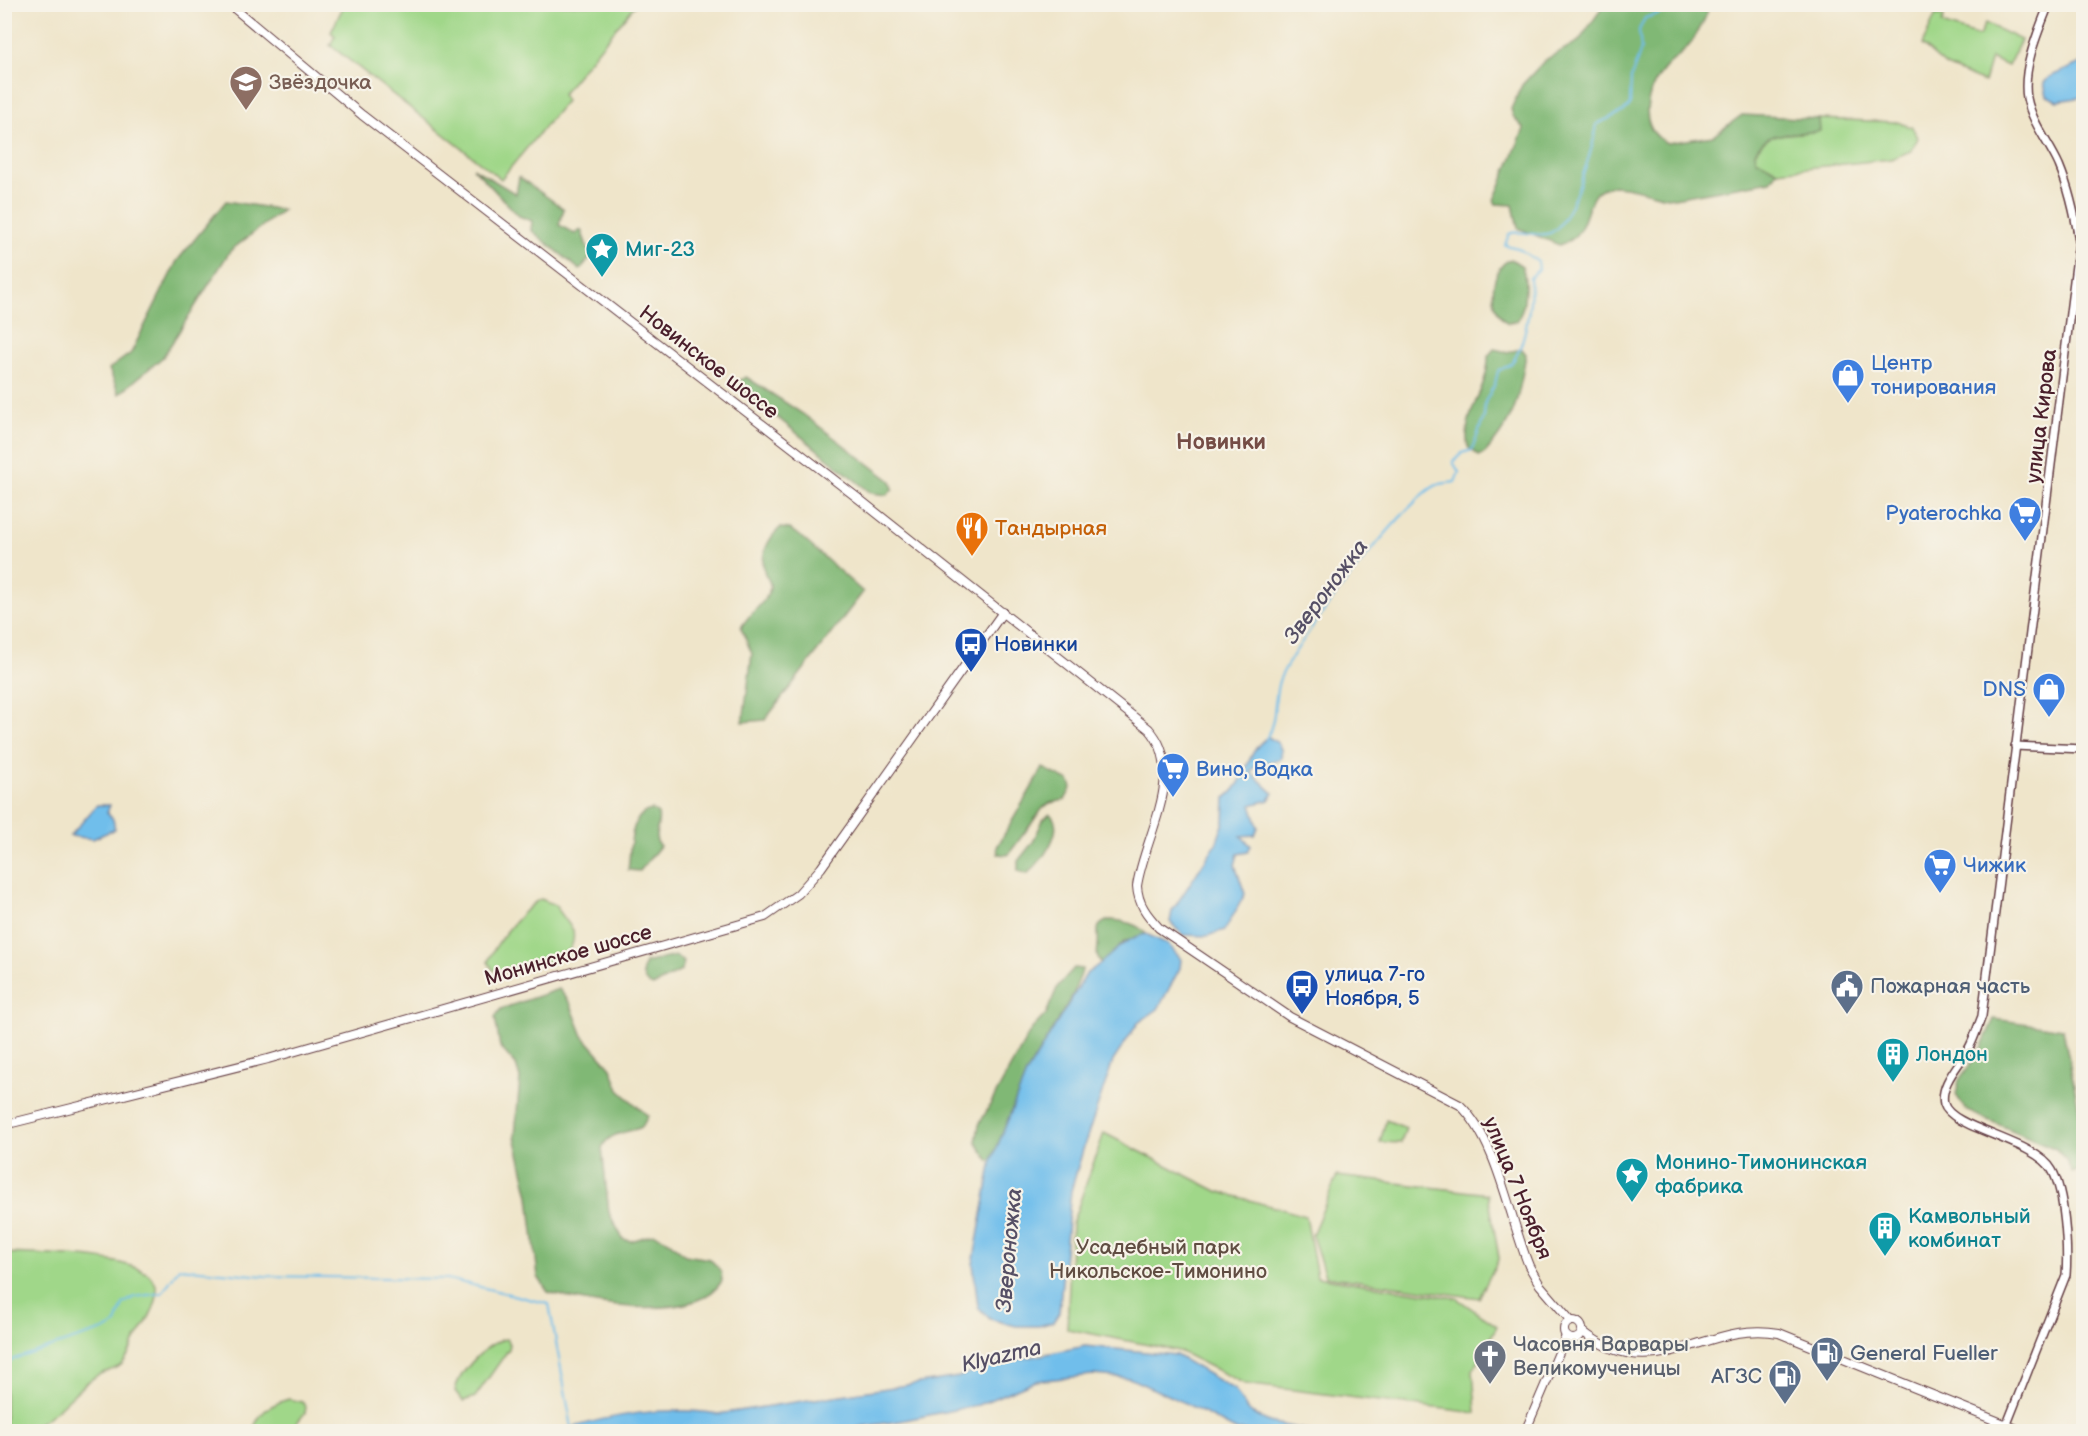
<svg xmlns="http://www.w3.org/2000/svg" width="2088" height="1436" font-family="'Balsamiq Sans',sans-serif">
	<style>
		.green { fill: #a0d789; stroke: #757b5a; stroke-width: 1.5 }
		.forest { fill: #80b875; stroke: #656c50; stroke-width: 1.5 }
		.water { fill: #70beeb; stroke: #5d6e8b; stroke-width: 1.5 }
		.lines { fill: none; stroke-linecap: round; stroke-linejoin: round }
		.stream { stroke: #70beeb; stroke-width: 2 }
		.tertiary-casing { stroke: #633d43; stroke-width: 10 }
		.secondary-casing { stroke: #633d43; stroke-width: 10 }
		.tertiary { stroke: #fff; stroke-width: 7 }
		.secondary { stroke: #fff; stroke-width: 8 }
		.labels { text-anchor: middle; stroke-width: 4.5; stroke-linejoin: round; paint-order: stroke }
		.education-label { font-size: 21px; fill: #785e54; stroke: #f7f3e8; text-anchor: start }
		.culture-label { font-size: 21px; fill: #0d838f; stroke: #f7f3e8; text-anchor: start }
		.street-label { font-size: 21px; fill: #4a1f2b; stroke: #f7f3e8 }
		.shop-label { font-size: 21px; fill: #366cbe; stroke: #f7f3e8; text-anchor: start }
		.food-label { font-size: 21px; fill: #c56008; stroke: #f7f3e8; text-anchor: start }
		.transit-label { font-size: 21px; fill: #164399; stroke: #f7f3e8; text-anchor: start }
		.service-label { font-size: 21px; fill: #4e5e75; stroke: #f7f3e8; text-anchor: start }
		.park-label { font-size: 21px; fill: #604d42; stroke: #f7f3e8 }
		.worship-label { font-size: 21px; fill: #5b616d; stroke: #f7f3e8; text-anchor: start }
		.neighbourhood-label { font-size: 22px; font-weight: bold; fill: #754d45; stroke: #f7f3e8 }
		.water-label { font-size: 22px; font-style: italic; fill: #554f65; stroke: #f7f3e8 }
	</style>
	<rect width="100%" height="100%" fill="#f7f3e8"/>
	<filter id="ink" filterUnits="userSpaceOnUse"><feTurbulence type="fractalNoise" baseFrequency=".0167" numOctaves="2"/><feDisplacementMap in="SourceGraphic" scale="12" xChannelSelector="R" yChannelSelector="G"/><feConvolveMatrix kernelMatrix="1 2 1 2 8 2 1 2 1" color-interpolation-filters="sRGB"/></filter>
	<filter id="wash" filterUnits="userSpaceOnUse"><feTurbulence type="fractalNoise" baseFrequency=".008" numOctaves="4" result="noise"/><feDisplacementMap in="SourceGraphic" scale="24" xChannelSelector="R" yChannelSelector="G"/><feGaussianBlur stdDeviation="1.35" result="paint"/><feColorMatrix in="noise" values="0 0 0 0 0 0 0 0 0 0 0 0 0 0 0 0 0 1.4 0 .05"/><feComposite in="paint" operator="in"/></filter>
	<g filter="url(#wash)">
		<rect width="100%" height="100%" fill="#efe5ca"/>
		<g class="green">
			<path d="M344 5V4L635 5 562 94 566 101 501 179 330 45 335 36 331 32Z"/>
			<path d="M1936 14 1944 17 1942 24 1979 36 1985 23 2021 40 2008 66 1991 58 1984 82 1946 66 1922 45Z"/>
			<path d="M1819 119 1897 122 1912 127 1918 138 1911 151 1891 159 1778 171 1756 159 1755 152 1767 136 1819 131Z"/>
			<path d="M541 899 555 905 573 930C574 936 573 944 570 949 562 960 505 975 493 970L488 962C493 946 526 905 541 899Z"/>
			<path d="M1386 1120 1406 1128 1401 1143 1380 1142Z"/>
			<path d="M1104 1133 1217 1191 1306 1216 1317 1277 1456 1298 1497 1326 1473 1370 1476 1413 1245 1384 1179 1351 1067 1329 1072 1224Z"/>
			<path d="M1337 1176 1488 1194 1499 1258 1479 1298 1325 1276 1312 1235Z"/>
			<path d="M4 1253C39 1255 122 1254 149 1275 170 1293 144 1325 135 1341 131 1348 127 1360 121 1365 114 1371 103 1371 96 1376 63 1397 50 1432 5 1431Z"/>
			<path d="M506 1339 510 1344 509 1349 475 1397 463 1401 455 1391C458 1373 487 1342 506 1339Z"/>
			<path d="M289 1399 302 1402 306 1407 305 1413 290 1431H253C258 1412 271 1404 289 1399Z"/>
		</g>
		<g class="forest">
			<path d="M1604 5H1709C1707 18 1698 32 1691 43 1684 53 1675 58 1667 66 1647 87 1635 127 1667 143L1713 136 1742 115 1819 119 1820 131C1796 135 1767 128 1755 152L1756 159 1778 171 1771 181 1674 198C1653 196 1635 186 1614 186 1577 187 1598 234 1559 245L1518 228 1513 205 1496 204 1494 200 1524 129 1513 116 1511 109 1522 85 1545 60 1579 41Z"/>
			<path d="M473 168 516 194 519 177 564 209 559 225 575 234 581 230 591 257 580 270 531 230 532 221 519 216Z"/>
			<path d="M226 201 283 210 230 251 163 357 119 394 109 369 131 353 177 261Z"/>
			<path d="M1511 259 1522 266C1527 281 1526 307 1517 321L1508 323C1488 312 1488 268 1511 259Z"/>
			<path d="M1494 349 1507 352 1522 349 1526 354C1518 401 1517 416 1485 453L1479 456 1468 447C1461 413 1489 390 1488 356Z"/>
			<path d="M746 377 803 414 891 481 893 489 887 495 871 493 741 388 740 380Z"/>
			<path d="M780 528 789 529 799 535 863 592 765 720 743 722 752 654 741 628C747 614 768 603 770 587 771 582 767 578 765 574 759 557 768 538 780 528Z"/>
			<path d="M1043 768 1069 781 1072 787 1065 800 1050 803 1043 808 1008 855 998 854 997 847Z"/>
			<path d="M652 810 658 814C661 825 651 837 660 846L640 871 628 870C631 852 628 813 652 810Z"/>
			<path d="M1050 814C1067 829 1041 862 1027 874L1018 871V861L1033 842 1043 820Z"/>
			<path d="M1110 920C1121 920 1139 924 1146 934L1124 942 1102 964C1096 957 1097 954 1098 946 1100 932 1092 925 1110 920Z"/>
			<path d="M675 956 684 962 681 971 653 986C643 983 640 973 645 963Z"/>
			<path d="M1074 968 1082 969C1082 976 1075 985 1074 993L1026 1074 992 1160 989 1161 976 1142 979 1125 1031 1030 1046 1014 1058 986Z"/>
			<path d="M559 989 570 1003 583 1036 611 1068 619 1090 648 1116 642 1127C628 1133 608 1132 602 1148L609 1213 623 1239 631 1241 654 1234 669 1241 685 1255 710 1259 721 1271 722 1281C695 1324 589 1305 548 1292L538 1277 529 1196 515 1136 520 1078 516 1065 500 1047 495 1017 501 1009Z"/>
			<path d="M1994 1019 2063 1029 2083 1131V1170L2072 1172 2066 1160 2056 1149 1967 1111 1956 1095 1959 1080 1980 1050Z"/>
		</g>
		<g class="water">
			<path d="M2083 62V97L2058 101 2047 96 2044 83 2049 77Z"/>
			<path d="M1268 737C1278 742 1283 746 1281 758 1270 765 1258 758 1251 772L1273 793 1269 800 1251 805 1258 827 1255 835 1241 836 1251 846 1248 852 1238 854 1235 865 1245 894 1225 930 1207 936 1183 935 1170 922 1172 911 1216 844 1224 822 1225 798C1248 783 1244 752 1268 737Z"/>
			<path d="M97 805H110L107 813 113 819 115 829 93 839 70 836Z"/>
			<path d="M1146 934 1168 944 1181 959 1180 968 1158 1009 1138 1023 1113 1061 1085 1143 1071 1191 1059 1313 1053 1322 1039 1326H1016L990 1319 978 1307 973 1264 992 1160 1026 1074 1087 973C1107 961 1122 938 1146 934Z"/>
			<path d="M1085 1346 1176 1355 1235 1390 1247 1410 1253 1414 1269 1422 1310 1431H1237L1189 1405 1129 1378 1093 1375 1035 1381 978 1405 900 1421 830 1431H562C610 1414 667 1406 718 1414L959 1377 982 1367Z"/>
		</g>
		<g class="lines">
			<g class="stream">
				<path d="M1266 739C1277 721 1273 701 1279 681 1291 648 1406 498 1437 485 1442 483 1450 483 1455 482L1459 472 1453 462 1462 453 1472 450 1484 417 1485 402 1495 384 1498 371C1503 368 1510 366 1513 361 1525 345 1533 298 1530 278L1539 269 1538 262 1518 248 1505 245 1509 234C1521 229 1537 238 1550 233 1570 226 1594 145 1597 124L1624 111 1630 105 1631 78 1641 49 1639 30 1645 18 1689 4"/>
				<path d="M4 1366 14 1359 110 1328 116 1323 123 1304 134 1297 162 1293 179 1268 265 1276 448 1279 549 1304 572 1428 576 1432"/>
				<path d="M4 1370V1374"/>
			</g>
		</g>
	</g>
	<g filter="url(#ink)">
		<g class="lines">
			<defs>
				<g id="tertiary">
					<path d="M2015 746 2084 749"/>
					<path d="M2007 1424 2066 1275C2068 1249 2065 1192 2052 1170 2035 1140 1951 1129 1944 1104 1939 1083 1962 1063 1970 1046 1975 1036 1978 1026 1982 1016L2079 241C2075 215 2069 189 2059 165 2049 143 2032 123 2027 98 2022 68 2038 32 2049 4"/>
				</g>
				<g id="secondary">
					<path d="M229 4 362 115 859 499 1149 729C1188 772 1144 837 1137 886 1138 904 1147 915 1159 928L1290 1017 1460 1105C1498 1142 1509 1217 1529 1266L1540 1285 1571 1321"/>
					<path d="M4 1125 268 1059 765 917 798 894 821 868 1003 612"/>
					<circle cx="1573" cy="1330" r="9"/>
					<path d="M1582 1331C1657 1390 1705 1319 1779 1333L2024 1432"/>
					<path d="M1525 1432 1566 1336"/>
				</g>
			</defs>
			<use href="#tertiary" class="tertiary-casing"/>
			<use href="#secondary" class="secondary-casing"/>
			<use href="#tertiary" class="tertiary"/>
			<use href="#secondary" class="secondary"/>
		</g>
	</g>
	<defs>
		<symbol id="school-pin" viewBox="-11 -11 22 30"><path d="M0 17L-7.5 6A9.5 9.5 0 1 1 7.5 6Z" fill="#8d6e63" stroke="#f7f3e8"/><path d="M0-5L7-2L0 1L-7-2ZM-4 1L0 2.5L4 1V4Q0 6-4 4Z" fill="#fff"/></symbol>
		<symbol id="sight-pin" viewBox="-11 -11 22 30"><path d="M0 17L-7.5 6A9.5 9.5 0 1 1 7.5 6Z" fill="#0f9aa8" stroke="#f7f3e8"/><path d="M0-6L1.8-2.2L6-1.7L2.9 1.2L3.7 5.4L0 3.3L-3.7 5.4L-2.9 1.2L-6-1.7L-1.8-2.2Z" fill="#fff"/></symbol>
		<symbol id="shop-pin" viewBox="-11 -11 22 30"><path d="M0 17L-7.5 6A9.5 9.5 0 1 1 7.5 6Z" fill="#3f7fe0" stroke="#f7f3e8"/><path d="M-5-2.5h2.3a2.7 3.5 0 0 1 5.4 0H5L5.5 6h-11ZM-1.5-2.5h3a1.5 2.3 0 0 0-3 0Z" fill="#fff"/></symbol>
		<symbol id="supermarket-pin" viewBox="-11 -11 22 30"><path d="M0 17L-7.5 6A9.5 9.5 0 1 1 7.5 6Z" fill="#3f7fe0" stroke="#f7f3e8"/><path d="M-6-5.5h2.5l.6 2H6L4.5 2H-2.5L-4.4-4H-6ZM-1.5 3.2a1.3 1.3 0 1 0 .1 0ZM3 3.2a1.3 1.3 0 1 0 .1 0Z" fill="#fff"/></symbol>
		<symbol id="restaurant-pin" viewBox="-11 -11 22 30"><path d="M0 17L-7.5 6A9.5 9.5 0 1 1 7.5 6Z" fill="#e8710a" stroke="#f7f3e8"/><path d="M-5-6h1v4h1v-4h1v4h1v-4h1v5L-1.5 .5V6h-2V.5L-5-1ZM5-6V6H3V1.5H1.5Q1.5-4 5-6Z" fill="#fff"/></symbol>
		<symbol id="bus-pin" viewBox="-11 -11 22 30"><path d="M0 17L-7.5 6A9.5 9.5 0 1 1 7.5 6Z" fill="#1a4fb4" stroke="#f7f3e8"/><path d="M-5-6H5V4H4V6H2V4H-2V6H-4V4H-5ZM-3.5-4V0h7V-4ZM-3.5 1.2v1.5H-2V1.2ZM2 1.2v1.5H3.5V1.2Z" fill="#fff"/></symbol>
		<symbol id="civic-pin" viewBox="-11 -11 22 30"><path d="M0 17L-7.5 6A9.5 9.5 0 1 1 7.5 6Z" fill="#5c6f8a" stroke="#f7f3e8"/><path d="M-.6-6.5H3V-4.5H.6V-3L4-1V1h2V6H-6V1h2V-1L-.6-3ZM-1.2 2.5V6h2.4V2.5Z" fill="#fff"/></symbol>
		<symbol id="building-pin" viewBox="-11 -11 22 30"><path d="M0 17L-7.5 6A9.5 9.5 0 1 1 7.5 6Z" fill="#0f9aa8" stroke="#f7f3e8"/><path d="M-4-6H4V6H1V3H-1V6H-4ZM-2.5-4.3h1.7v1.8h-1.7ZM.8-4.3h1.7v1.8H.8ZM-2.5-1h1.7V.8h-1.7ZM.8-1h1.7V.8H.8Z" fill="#fff"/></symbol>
		<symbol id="fuel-pin" viewBox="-11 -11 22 30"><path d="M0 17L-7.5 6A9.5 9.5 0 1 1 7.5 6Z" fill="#5c6f8a" stroke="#f7f3e8"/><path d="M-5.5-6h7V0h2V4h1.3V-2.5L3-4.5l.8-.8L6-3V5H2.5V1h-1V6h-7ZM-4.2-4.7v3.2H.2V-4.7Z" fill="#fff"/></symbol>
		<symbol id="church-pin" viewBox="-11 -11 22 30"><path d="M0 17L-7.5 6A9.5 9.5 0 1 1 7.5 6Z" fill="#6b7280" stroke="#f7f3e8"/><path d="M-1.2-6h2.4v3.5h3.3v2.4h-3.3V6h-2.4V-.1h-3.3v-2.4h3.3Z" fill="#fff"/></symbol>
	</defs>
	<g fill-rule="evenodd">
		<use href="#school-pin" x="227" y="63" width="38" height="52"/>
		<use href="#sight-pin" x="583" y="230" width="38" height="52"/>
		<use href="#shop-pin" x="1829" y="356" width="38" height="52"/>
		<use href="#supermarket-pin" x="2006" y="494" width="38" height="52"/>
		<use href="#restaurant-pin" x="953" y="509" width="38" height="52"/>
		<use href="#bus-pin" x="952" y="625" width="38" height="52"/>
		<use href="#shop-pin" x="2030" y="670" width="38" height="52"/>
		<use href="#supermarket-pin" x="1154" y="750" width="38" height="52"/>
		<use href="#supermarket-pin" x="1921" y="846" width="38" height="52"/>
		<use href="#bus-pin" x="1283" y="967" width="38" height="52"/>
		<use href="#civic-pin" x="1828" y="967" width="38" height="52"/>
		<use href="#building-pin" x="1874" y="1035" width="38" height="52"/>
		<use href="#sight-pin" x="1613" y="1155" width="38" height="52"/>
		<use href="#building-pin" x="1866" y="1209" width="38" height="52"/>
		<use href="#fuel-pin" x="1808" y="1334" width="38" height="52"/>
		<use href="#church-pin" x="1471" y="1337" width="38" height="52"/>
		<use href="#fuel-pin" x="1766" y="1357" width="38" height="52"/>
	</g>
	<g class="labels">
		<g class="education-label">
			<text x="269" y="89">Звёздочка</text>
		</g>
		<g class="culture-label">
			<text x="625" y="256">Миг-23</text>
			<text x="1916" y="1061">Лондон</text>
			<text x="1655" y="1169">Монино-Тимонинская<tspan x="1655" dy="24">фабрика</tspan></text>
			<text x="1908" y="1223">Камвольный<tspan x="1908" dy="24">комбинат</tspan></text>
		</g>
		<g class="street-label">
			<text transform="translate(709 362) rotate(38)" y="7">Новинское шоссе</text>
			<text transform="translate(2041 416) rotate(-83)" y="7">улица Кирова</text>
			<text transform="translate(568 955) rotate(-16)" y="7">Монинское шоссе</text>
			<text transform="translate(1518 1188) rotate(68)" y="7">улица 7 Ноября</text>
		</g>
		<g class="shop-label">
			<text x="1871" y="370">Центр<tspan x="1871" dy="24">тонирования</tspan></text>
			<text x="2002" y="520" text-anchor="end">Pyaterochka</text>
			<text x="2026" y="696" text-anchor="end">DNS</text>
			<text x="1196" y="776">Вино, Водка</text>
			<text x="1963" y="872">Чижик</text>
		</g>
		<g class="food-label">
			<text x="995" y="535">Тандырная</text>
		</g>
		<g class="transit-label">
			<text x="994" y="651">Новинки</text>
			<text x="1325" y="981">улица 7-го<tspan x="1325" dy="24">Ноября, 5</tspan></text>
		</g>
		<g class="service-label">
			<text x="1870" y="993">Пожарная часть</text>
			<text x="1850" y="1360">General Fueller</text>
			<text x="1762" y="1383" text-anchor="end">АГЗС</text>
		</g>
		<g class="park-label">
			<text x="1158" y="1254">Усадебный парк<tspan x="1158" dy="24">Никольское-Тимонино</tspan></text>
		</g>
		<g class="worship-label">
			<text x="1513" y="1351">Часовня Варвары<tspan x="1513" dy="24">Великомученицы</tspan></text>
		</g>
		<g class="neighbourhood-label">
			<text x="1221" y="449">Новинки</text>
		</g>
		<g class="water-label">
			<text transform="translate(1325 591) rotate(-53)" y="8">Звероножка</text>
			<text transform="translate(1008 1250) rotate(-85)" y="8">Звероножка</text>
			<text transform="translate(1001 1355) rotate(-13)" y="8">Klyazma</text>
		</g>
	</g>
	<rect width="2088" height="1436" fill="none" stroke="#f7f3e8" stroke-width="24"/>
</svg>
